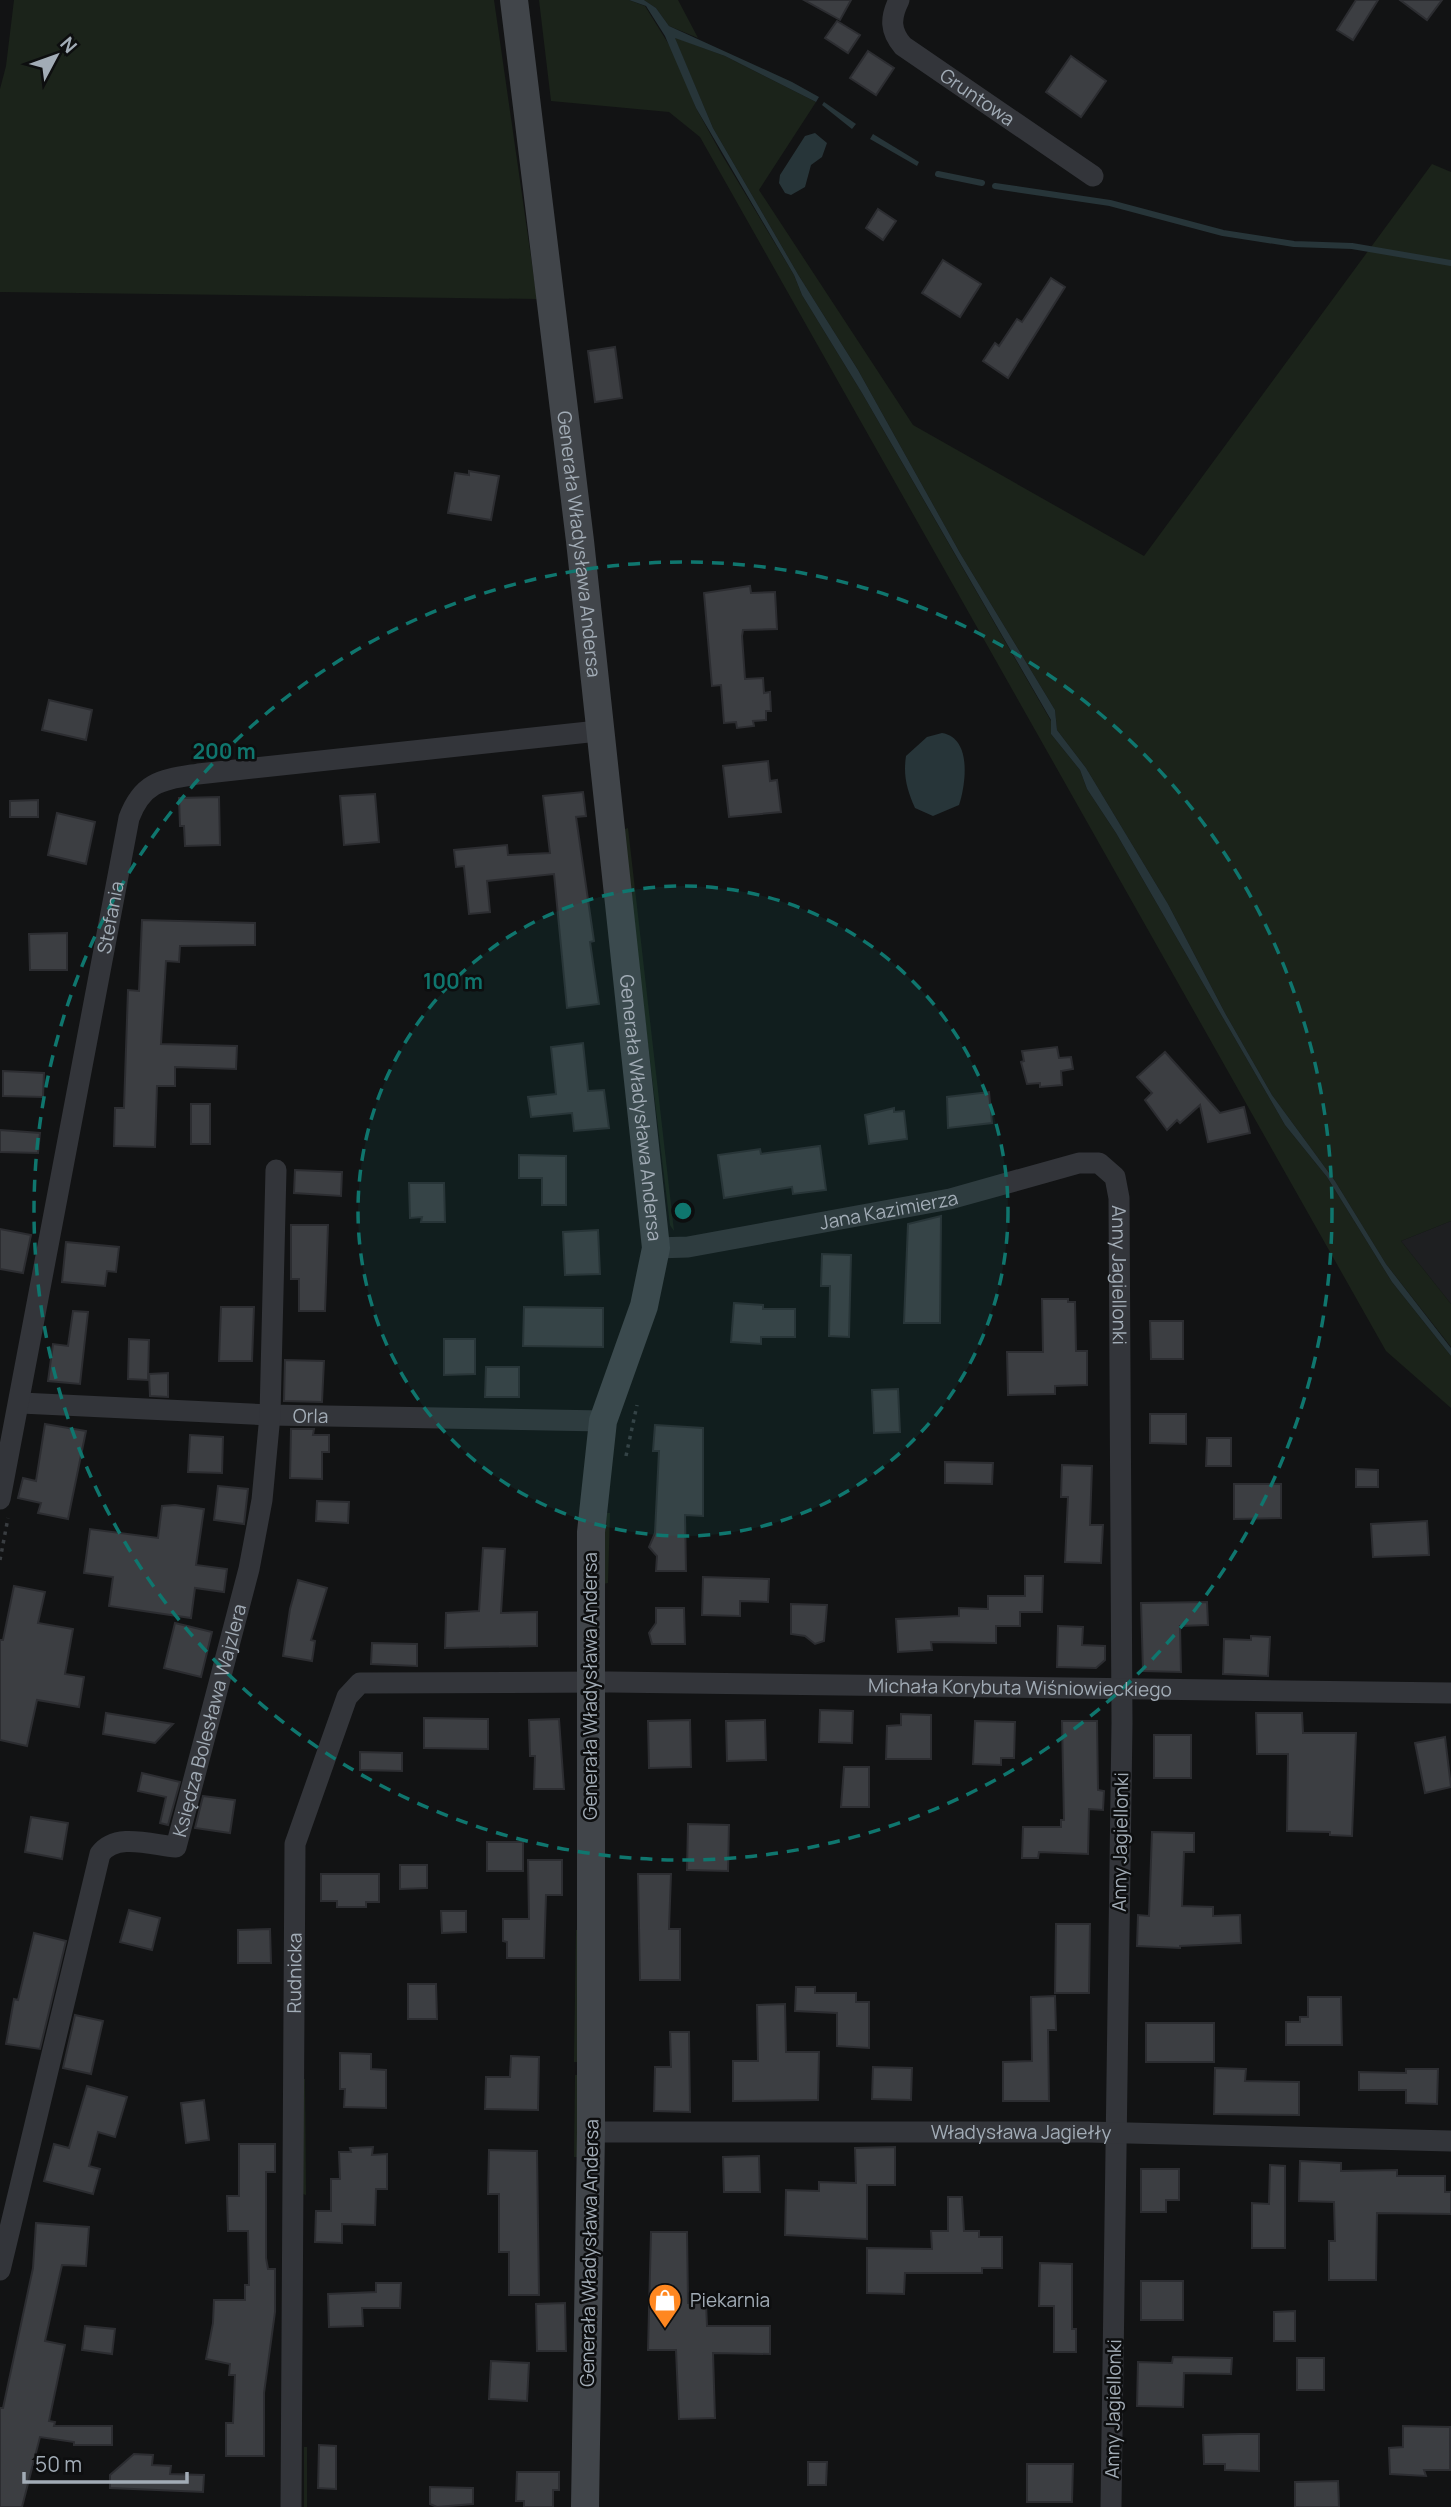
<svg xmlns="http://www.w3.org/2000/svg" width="1451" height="2507" font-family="Manrope,sans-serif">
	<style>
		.built { fill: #1e1f21 }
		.green { fill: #1b231a }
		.water { fill: #273539 }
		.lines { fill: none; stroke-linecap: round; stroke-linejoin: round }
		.stream { stroke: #273539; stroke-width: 6 }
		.building { fill: #3c3e42; stroke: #2c2d31; stroke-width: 2 }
		.path { stroke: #393d41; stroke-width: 3.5; stroke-dasharray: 3.5 5; stroke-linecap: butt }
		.street { stroke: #33353a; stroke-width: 21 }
		.secondary { stroke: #41454a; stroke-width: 28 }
		.ring { fill: none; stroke: #0f766e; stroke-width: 3.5; stroke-dasharray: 12 9 }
		.labels { text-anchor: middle; stroke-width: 5; stroke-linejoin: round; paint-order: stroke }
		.street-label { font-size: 19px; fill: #a2acb6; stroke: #0d0e0f }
		.poi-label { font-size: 19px; fill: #a2acb6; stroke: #0d0e0f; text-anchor: start }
		.centre { fill: #0f766e; stroke: #0d0e0f; stroke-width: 3.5 }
		.ring-label { font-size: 21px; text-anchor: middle; font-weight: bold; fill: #0f766e; stroke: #0d0e0f; stroke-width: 5; stroke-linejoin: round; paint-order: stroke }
	</style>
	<rect width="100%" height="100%" fill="#121314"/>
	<path class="built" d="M1451 1221V1304L1401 1241Z"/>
	<g class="green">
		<path d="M14 0H494L537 299 0 292V89L6 66Z"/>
		<path d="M539 0H629L645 6 676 56 696 108 722 155 794 275 802 295 862 393 1051 721V734L1080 770 1087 789 1116 833 1285 1125 1327 1177 1392 1282 1451 1356V1408L1386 1351 700 137 669 112 551 101Z"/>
		<path d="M644 0H678L698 38 669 26 656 8Z"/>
		<path d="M674 37 725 56 816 102 759 190 913 425 1144 556 1432 164 1451 172V1221L1401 1241 1451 1304V1347L1386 1264 1335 1181 1272 1095 1225 1013 1168 904 1086 768 1057 730 1055 710 960 553 858 370 799 276 713 128Z"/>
		<path d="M628 828 674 1231 670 1225 622 830Z"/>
		<path d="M605 1513H610L608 1583 603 1584Z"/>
		<path d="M576 1930H580L578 2062H574Z"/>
		<path d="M575 2075H579L577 2157H574Z"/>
		<path d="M303 2079H305L306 2195 303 2194Z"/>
		<rect x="304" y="2447" width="3" height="60"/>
	</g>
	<g class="water">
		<path d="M629 0H644L656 8 669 26 792 82 819 97 816 102 725 56 675 38 713 128 799 276 858 370 960 553 1055 710 1057 730 1086 768 1168 904 1225 1013 1272 1095 1335 1181 1386 1264 1451 1348V1356L1392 1282 1327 1177 1285 1125 1116 833 1087 789 1080 770 1051 734V720L862 393 802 295 794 275 696 108 665 36 646 6Z"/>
		<path d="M824 102 856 124 852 129 822 105Z"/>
		<path d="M815 133 827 143 822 157 811 165 805 187 791 195 785 193 779 183 780 175 805 136Z"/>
		<path d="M873 134 919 162 917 166 870 139Z"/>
		<path d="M942 733C972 738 966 784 959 805L933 816 915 808C907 790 903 776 906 756L927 737Z"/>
	</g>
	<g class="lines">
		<g class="stream">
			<path d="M938 174 982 183"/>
			<path d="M995 186 1110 203 1223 233 1294 244 1352 246 1451 263"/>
		</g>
	</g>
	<g class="building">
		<path d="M804 0H851L840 20Z"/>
		<path d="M1356 0H1378L1353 40 1337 30Z"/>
		<path d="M1400 0H1442L1427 20Z"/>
		<path d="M837 21 860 35 848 53 825 38Z"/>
		<path d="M868 51 894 68 876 95 850 78Z"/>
		<path d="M1071 56 1106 81 1081 117 1046 92Z"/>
		<path d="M878 209 896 221 883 240 866 228Z"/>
		<path d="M943 260 981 284 960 317 922 293Z"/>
		<path d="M1051 278 1065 287 1008 378 983 361 995 343 999 346 1017 319 1022 322Z"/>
		<path d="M615 347 622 398 595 402 588 351Z"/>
		<path d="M469 471 499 476 491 520 448 513 455 473 469 475Z"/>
		<path d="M750 586 751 593 775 592 777 629 743 630 742 636 745 679 763 678 764 693 770 692 771 711H766V720L753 721 754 726 737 728 736 722 724 723 721 685 712 686 704 593Z"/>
		<path d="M49 700 92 710 86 740 42 730Z"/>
		<path d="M768 761 770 781 777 780 781 812 729 817 723 766Z"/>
		<path d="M583 792 586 816 576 817 594 941 590 942 599 1004 567 1008 554 874 487 881 490 912 469 914 464 866 456 867 454 850 507 845 508 855 550 853 543 796Z"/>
		<path d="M375 794 379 842 344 845 340 796Z"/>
		<path d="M219 797 220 845 185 846 184 826H180L179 798Z"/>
		<path d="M38 800V817H10V801Z"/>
		<path d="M57 813 95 822 86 864 48 855Z"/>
		<path d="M142 920 255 923V945L180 946 179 962 166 961 161 1044 237 1046 236 1069 175 1067V1086H157L155 1147 114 1146 115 1108H124L128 990 139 991Z"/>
		<path d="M67 933V970H30L29 934Z"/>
		<path d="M583 1043 588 1091 604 1090 609 1128 574 1131 572 1113 531 1117 528 1097 556 1094 551 1047Z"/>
		<path d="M1057 1047 1059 1058 1071 1057 1073 1069 1061 1071 1062 1085 1040 1087V1083L1027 1084 1021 1062 1024 1061 1022 1051Z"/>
		<path d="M1165 1052 1220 1113 1244 1107 1250 1133 1208 1142 1200 1105 1180 1123 1177 1120 1167 1130 1145 1100 1152 1093 1137 1077Z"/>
		<path d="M3 1071 44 1073 43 1097 3 1096Z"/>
		<path d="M989 1092 992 1123 948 1128 947 1097Z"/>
		<rect x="191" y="1104" width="19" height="40"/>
		<path d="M894 1108V1112L904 1111 907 1139 869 1144 865 1115Z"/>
		<path d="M0 1130 40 1133 38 1153 0 1152Z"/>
		<path d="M820 1146 826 1190 793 1194 792 1187 724 1198 718 1155 760 1149 761 1154Z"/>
		<path d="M519 1155 566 1156V1205H542V1178H519Z"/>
		<path d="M295 1170 342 1172 341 1196 294 1193Z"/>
		<path d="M409 1183H444L445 1222H421L422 1217 410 1218Z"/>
		<path d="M941 1216 940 1323H904L908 1224Z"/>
		<path d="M291 1225H328L325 1311H299V1279H291Z"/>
		<path d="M0 1229 31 1235 23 1273 0 1269Z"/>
		<path d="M598 1230 600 1274 565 1275 563 1232Z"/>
		<path d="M66 1242 119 1247 116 1272 107 1271 105 1286 62 1282Z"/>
		<path d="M822 1254 851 1255 849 1337 829 1336 830 1286H821Z"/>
		<path d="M1042 1299H1068V1302H1075L1076 1351H1087V1385L1055 1386V1394L1008 1395 1007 1352H1043Z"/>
		<path d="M734 1303 763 1305V1309H795V1337H761V1344L731 1342Z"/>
		<path d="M221 1307H254L252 1361H219Z"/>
		<path d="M524 1307 603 1308V1347L523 1346Z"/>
		<path d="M73 1311 88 1312 80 1384 48 1381 53 1344 68 1346Z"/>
		<path d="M1150 1321H1183V1359H1151Z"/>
		<path d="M129 1339 149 1340 148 1380 128 1379Z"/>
		<path d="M444 1339H475V1374L444 1375Z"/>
		<path d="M285 1360 324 1361 322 1402 284 1401Z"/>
		<path d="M486 1367H519V1397H485Z"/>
		<path d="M168 1373V1397L150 1396 149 1374Z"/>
		<path d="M898 1389 900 1432 874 1433 872 1390Z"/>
		<path d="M1150 1414H1186V1444L1150 1443Z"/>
		<path d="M45 1424 86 1431 68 1519 38 1513 41 1503 18 1498 23 1478 36 1481Z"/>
		<path d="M655 1425 703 1428V1516L685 1515 686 1571H656L657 1556 649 1547 655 1533 659 1451H653Z"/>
		<path d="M291 1429H314L313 1435H329V1452H322V1479L290 1478Z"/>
		<path d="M190 1435 223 1437 222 1473 188 1472Z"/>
		<path d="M1207 1438H1231V1466H1206Z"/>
		<path d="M945 1462 993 1463 992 1484 945 1483Z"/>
		<path d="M1062 1465 1092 1466 1090 1525H1103L1101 1563 1065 1562 1068 1497H1061Z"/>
		<path d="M1356 1469 1378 1470V1487H1356Z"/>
		<path d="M1234 1484H1281V1518L1234 1519Z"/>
		<path d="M218 1486 248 1489 244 1524 214 1520Z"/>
		<path d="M317 1501 349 1502 348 1523 316 1521Z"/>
		<path d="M175 1505 204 1509 196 1565 227 1569 224 1592 195 1588 191 1618 109 1606 113 1577 84 1573 90 1529 158 1538 162 1506Z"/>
		<path d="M1427 1521 1429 1555 1373 1557 1371 1524Z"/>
		<path d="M483 1548 505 1549 501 1613 537 1612V1646L445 1648 446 1613 479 1611Z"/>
		<path d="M1025 1576H1043L1042 1612H1020V1626H996V1643L931 1642 932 1650 898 1652 896 1619 959 1616V1608L988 1609V1596H1025Z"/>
		<path d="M703 1577 769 1579 768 1602 740 1601V1616L702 1615Z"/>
		<path d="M298 1580 327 1588 311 1640 315 1641 312 1661 283 1656 290 1609Z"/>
		<path d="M14 1586 45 1592 38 1623 73 1629 65 1674 84 1677 79 1707 37 1700 27 1746 0 1740V1640H3Z"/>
		<path d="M1207 1602 1208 1625 1180 1626 1181 1672 1143 1671 1141 1603Z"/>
		<path d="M791 1604 827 1605 824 1641 815 1644 805 1636 791 1634Z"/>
		<path d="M656 1608H684L685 1644H652L649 1633 656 1623Z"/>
		<path d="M175 1623 212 1632 201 1677 164 1668Z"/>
		<path d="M1058 1626 1083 1627 1082 1645 1105 1646V1660L1096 1668 1057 1667Z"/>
		<path d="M1251 1636 1270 1637 1268 1676 1223 1674 1224 1639 1251 1640Z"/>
		<path d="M372 1643 417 1644V1666L371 1664Z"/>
		<path d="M820 1710 853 1711 852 1743 819 1742Z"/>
		<path d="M106 1713 173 1724 155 1743 103 1734Z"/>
		<path d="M1256 1713H1302L1303 1733H1356L1352 1836 1330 1835V1832L1287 1831 1288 1754H1257Z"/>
		<path d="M901 1714 931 1715V1759H886L887 1726 901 1725Z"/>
		<path d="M424 1718 488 1719V1749L424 1748Z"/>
		<path d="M559 1719 564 1789H534L535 1756H530L529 1720Z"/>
		<path d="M690 1720 691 1767 649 1768 648 1721Z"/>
		<path d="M765 1720 766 1760 727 1761 726 1721Z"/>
		<path d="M975 1721 1015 1722 1014 1758H1001V1765L973 1764Z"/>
		<path d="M1062 1721H1097L1098 1790 1104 1791 1103 1810 1089 1809 1088 1854 1039 1852 1038 1858H1022L1023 1827H1061V1820H1064Z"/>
		<rect x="1154" y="1735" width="37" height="43"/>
		<path d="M1445 1737 1451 1787 1425 1793 1415 1743Z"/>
		<path d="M360 1752 402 1753V1771L360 1770Z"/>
		<path d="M844 1767H869V1807H841Z"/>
		<path d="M142 1773 180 1782 168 1825 160 1823 166 1797 138 1791Z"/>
		<path d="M203 1796 235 1800 230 1833 195 1828Z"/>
		<path d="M31 1817 68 1823 62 1859 25 1852Z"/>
		<path d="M688 1824 729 1825 728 1871 687 1870Z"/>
		<path d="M1152 1832 1194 1833V1852H1184L1182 1906 1213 1907V1916L1240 1915 1241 1943 1180 1946V1948L1137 1946 1138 1915 1149 1916Z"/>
		<rect x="487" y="1842" width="36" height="29"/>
		<path d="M528 1860H562V1895H546L544 1958H507V1942L503 1941V1919H529Z"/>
		<path d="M400 1865H427V1888L400 1889Z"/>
		<path d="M321 1874H379V1902H366V1907H337V1901H321Z"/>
		<path d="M638 1874H671L669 1929H680V1980H640Z"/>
		<path d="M129 1910 160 1918 152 1950 120 1942Z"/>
		<path d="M441 1911H466V1932L442 1933Z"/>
		<path d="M1056 1924H1090L1089 1993H1055Z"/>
		<path d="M270 1929 271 1963H238V1930Z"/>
		<path d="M34 1933 66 1941 40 2049 6 2044 14 1999 18 2000Z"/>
		<path d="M408 1984H436L437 2019H408Z"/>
		<path d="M796 1987H815V1993H856V2002H869V2048L837 2046V2013L795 2011Z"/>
		<path d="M1055 1996 1056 2030H1048L1049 2101H1003V2062L1032 2061 1031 1997Z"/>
		<path d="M1308 1997H1341L1342 2045H1286V2022H1300V2017H1308Z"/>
		<path d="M785 2004 786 2052H819L818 2100 733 2101V2061H758L757 2005Z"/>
		<path d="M75 2015 103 2021 91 2074 63 2068Z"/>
		<rect x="1146" y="2023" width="68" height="39"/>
		<path d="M670 2032H689L690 2112 654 2111 655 2067H671Z"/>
		<path d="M340 2053 371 2054V2069L386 2070V2108L344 2107 345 2089H340Z"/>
		<path d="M511 2056 539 2057 538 2110 485 2109 486 2077H510Z"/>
		<path d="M873 2067 912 2068 911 2100 872 2099Z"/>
		<path d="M1215 2068 1246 2069 1245 2081 1299 2082V2115L1214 2114Z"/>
		<path d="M1406 2069H1438L1437 2104 1406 2103V2090H1359V2072L1406 2073Z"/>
		<path d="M87 2086 127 2097 115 2137 98 2132 89 2166 100 2169 93 2194 44 2181 54 2144 69 2148Z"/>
		<path d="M204 2100 209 2140 186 2143 181 2103Z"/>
		<path d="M239 2144H275V2172H266V2258L268 2269H275V2312L264 2393V2456H226V2423H233L235 2375H229L230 2364 206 2359 213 2323 214 2300H245V2285H249L248 2231H228L227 2196H239Z"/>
		<path d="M373 2147 372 2155 387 2154V2189H376L375 2225 342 2224V2243L315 2242 316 2211H331V2179H340L339 2152H351L350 2148Z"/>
		<path d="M895 2147V2185H867V2239L785 2235 786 2190 819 2191V2182L856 2183 855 2148Z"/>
		<path d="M489 2150 537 2151 539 2295H509V2252H499V2194H488Z"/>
		<path d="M759 2156 760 2192H724L723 2157Z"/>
		<path d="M1300 2161 1341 2163V2171L1397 2170V2176H1445V2192H1451V2214L1377 2213 1376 2280H1329V2241H1335L1334 2202 1299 2201Z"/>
		<path d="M1270 2165 1285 2166V2248H1252V2203L1269 2204Z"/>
		<path d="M1141 2169H1179V2200H1166V2212H1141Z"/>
		<path d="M948 2197H962L964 2231H979V2237H1002V2268H982V2273H905L904 2294 867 2293V2248L932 2249 931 2231H948Z"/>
		<path d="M36 2223 89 2227 86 2266 62 2265 45 2341 65 2345 49 2421 55 2422 54 2426H112V2445H74V2442L40 2437 22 2507H0V2408H3L33 2268Z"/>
		<path d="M651 2232H687L688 2303H706L707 2326H770V2354L713 2353 715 2418 679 2419 676 2350H648Z"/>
		<path d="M1040 2263 1072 2264V2329H1076V2352H1054V2306H1039Z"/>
		<rect x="1141" y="2281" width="42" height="39"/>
		<path d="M376 2283H401L400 2308H362L363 2326 329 2327 328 2294 376 2292Z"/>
		<path d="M565 2303 566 2351H537L536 2304Z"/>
		<path d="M1295 2311V2341H1274V2312Z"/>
		<path d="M85 2326 115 2329 112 2354 82 2350Z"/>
		<path d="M1173 2357 1232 2358 1231 2374 1184 2373 1183 2407 1137 2406 1138 2362 1172 2363Z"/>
		<rect x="1297" y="2358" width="27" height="32"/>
		<path d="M491 2361 529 2363 527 2401 489 2399Z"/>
		<path d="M1403 2426 1450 2427V2470H1424L1426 2476 1390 2474 1389 2448 1403 2447Z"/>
		<path d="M1239 2434H1259V2471L1225 2470V2464H1204L1203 2435Z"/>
		<path d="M319 2445 336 2446V2489L318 2488Z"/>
		<path d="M134 2454 153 2455 152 2465 171 2466 170 2474 204 2475 203 2492 110 2488V2475Z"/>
		<path d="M808 2462H827L826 2485H808Z"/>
		<path d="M1027 2464H1073L1072 2502H1027Z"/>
		<path d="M517 2472H559V2490H553V2507H524V2501H516Z"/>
		<path d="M1338 2481 1339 2507H1295V2482Z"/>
		<path d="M430 2487 473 2488V2504L437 2507 430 2504Z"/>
	</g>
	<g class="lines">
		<g class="path">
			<path d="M626 1456 637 1405"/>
			<path d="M0 1560 8 1518"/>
		</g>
		<g class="street">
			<path id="s1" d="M899 0C890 18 890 31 903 46L1093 176"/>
			<path id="s2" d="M656 1248 688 1247 950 1199 1079 1163H1099L1115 1177 1119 1198 1122 1723 1111 2507"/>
			<path id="s3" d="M21 1403 270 1415 603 1421"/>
			<path id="s4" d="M0 1499 129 818C143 781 162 780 198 774L598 731"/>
			<path id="s5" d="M591 2132H1088L1451 2141"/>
			<path id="s6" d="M0 2270 100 1854C116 1832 152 1845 176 1847L249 1569 262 1500 270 1415 276 1170"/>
			<path id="s7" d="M291 2507 295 1844 347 1697 360 1683 610 1682 1451 1693"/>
		</g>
		<path class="secondary" id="s8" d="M514 0 580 541 656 1248 644 1306 603 1421 591 1532V2132L585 2507"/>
	</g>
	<circle cx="683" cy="1211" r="325" fill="#0f766e" fill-opacity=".12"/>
	<g class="ring">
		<circle cx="683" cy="1211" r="325"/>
		<circle cx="683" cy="1211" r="649"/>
	</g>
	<defs>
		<symbol id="shop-pin" viewBox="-11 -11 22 30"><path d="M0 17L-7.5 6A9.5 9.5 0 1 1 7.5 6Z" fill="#ff8720" stroke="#0d0e0f"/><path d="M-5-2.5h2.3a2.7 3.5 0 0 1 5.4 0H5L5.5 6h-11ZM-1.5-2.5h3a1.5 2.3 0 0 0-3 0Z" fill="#fff"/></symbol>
	</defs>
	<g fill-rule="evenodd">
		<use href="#shop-pin" x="646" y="2281" width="38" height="52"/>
	</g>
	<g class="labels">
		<g class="street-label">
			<text dy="7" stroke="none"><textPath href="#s1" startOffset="140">Gruntowa</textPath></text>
			<text dy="7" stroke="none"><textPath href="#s8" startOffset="548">Generała Władysława Andersa</textPath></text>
			<text dy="7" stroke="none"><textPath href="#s4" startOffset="592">Stefania</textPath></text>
			<text dy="7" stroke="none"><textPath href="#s8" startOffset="1115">Generała Władysława Andersa</textPath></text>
			<text dy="7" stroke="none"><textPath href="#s2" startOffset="236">Jana Kazimierza</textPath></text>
			<text dy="7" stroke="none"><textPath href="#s2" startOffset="572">Anny Jagiellonki</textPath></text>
			<text dy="7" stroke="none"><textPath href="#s3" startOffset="290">Orla</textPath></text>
			<text transform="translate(590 1686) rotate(-90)" y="7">Generała Władysława Andersa</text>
			<text dy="7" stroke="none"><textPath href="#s7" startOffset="1498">Michała Korybuta Wiśniowieckiego</textPath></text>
			<text dy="7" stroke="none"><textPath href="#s6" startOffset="639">Księdza Bolesława Wajzlera</textPath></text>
			<text transform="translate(1120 1842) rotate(-89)" y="7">Anny Jagiellonki</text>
			<text dy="7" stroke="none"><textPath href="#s7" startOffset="534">Rudnicka</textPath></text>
			<text dy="7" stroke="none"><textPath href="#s5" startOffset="430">Władysława Jagiełły</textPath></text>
			<text transform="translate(589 2253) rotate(-89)" y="7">Generała Władysława Andersa</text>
			<text transform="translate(1113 2409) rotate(-89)" y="7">Anny Jagiellonki</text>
		</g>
		<g class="poi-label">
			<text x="690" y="2307">Piekarnia</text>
		</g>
	</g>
	<circle cx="683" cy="1211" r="10" class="centre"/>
	<g class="ring-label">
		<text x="224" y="759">200 m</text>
		<text x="453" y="989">100 m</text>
	</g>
	<g transform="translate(56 56) rotate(49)" stroke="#0d0e0f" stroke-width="5" paint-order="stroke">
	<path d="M0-5L12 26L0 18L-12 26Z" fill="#a2acb6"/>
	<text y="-10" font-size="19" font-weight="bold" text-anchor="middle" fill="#a2acb6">N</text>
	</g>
	<path d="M24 2472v10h163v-10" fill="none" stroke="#a2acb6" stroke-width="3.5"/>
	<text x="35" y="2472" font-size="21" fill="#a2acb6" stroke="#0d0e0f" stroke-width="5" paint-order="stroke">50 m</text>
</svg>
